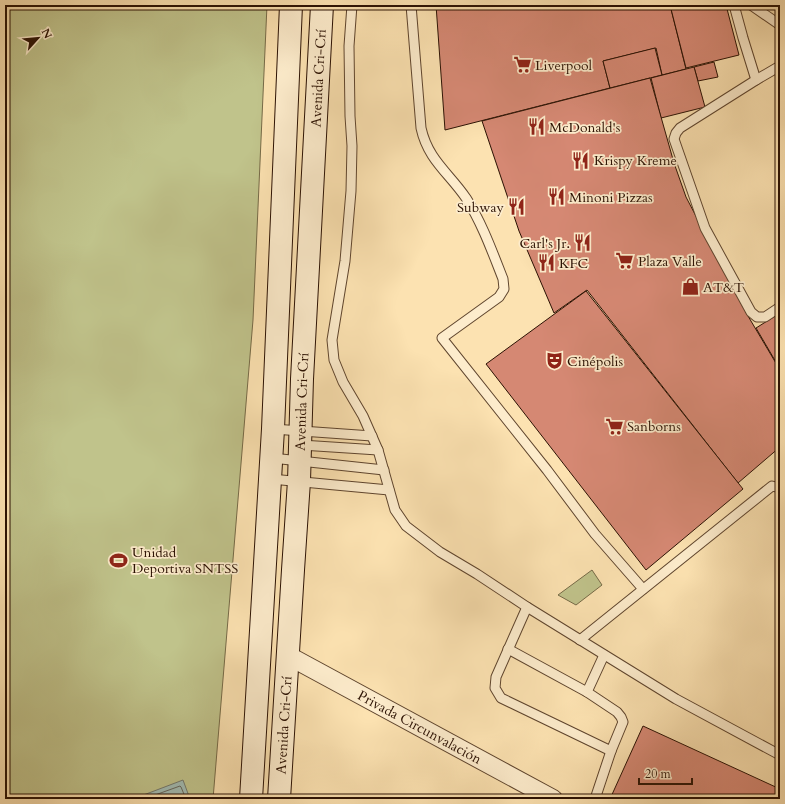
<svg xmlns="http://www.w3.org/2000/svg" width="785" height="804" font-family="Cardo,serif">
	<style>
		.green { fill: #c0c38b; stroke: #766a47 }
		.water { fill: #a1bcb4; stroke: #72786d }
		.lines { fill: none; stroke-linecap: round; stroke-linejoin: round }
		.shore { stroke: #66665c; stroke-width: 1 }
		.building { fill: #d58873; stroke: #2b1103 }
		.service-casing { stroke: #5f452e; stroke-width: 11 }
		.minor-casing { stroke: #5f452e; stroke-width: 20 }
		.secondary-casing { stroke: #2b1103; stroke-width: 24 }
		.service { stroke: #fdeccc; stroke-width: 9 }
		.minor { stroke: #fdeccc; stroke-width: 18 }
		.secondary { stroke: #fdeccc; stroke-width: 22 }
		.labels { text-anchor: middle; stroke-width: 3.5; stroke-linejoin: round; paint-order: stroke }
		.poi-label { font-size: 14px; fill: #2b1103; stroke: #fdeccc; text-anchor: start }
		.street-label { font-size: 14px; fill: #2b1103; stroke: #fdeccc }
	</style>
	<rect width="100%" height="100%" fill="#fce2b1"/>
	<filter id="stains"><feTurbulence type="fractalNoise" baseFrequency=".005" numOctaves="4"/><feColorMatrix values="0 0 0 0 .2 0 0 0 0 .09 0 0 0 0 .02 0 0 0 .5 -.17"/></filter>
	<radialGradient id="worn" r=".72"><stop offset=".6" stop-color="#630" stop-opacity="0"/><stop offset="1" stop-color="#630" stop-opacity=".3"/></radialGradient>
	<g class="green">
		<path d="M5 5H267L253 320 213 799H5Z"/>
		<path d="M592 570 602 585 576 605 558 595Z"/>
	</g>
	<path class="water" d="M183 780 190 799H133Z"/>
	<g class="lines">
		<path class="shore" d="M144 799 180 786 181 787 186 799"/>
	</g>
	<g class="building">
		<path d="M436 5H670L686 69 662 75 656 48 603 61 610 88 445 130Z"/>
		<path d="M670 5H726L739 55 686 68Z"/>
		<path d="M655 48 662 75 610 88 603 61Z"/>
		<path d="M714 62 718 77 698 81 694 67Z"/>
		<path d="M694 67 705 107 661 118 651 78Z"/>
		<path d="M650 78 674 163 686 197 748 316 780 370V447L738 483 587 290 554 313 519 231 482 121Z"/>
		<path d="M586 291 743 489 646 570 486 364Z"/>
		<path d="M780 313V369L756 328Z"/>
		<path d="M643 726 780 789V799H610Z"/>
	</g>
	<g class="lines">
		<defs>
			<g id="service">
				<path d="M352 5 349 46 350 116 352 146 351 191 345 261 332 340 334 360 343 382 363 416 378 450 395 510 406 526 440 552 477 574 527 607 676 699 780 755"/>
				<path d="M411 5 421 128C428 160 449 173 466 198 482 223 492 251 503 279L504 289 499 297 442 338 547 470 595 534 643 589"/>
				<path d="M734 5 743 38 756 80"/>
				<path d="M751 5 780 25"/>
				<path d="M780 66 756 80 680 128 676 133 674 139 705 228 751 312 757 317H765L780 307"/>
				<path d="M273 429 372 436"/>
				<path d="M301 445 378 450"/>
				<path d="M272 458 384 470"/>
				<path d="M271 479 389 490"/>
				<path d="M527 607 496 677 495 688 501 698 611 751 623 722 621 717 617 712 587 692 604 655"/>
				<path d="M580 640 772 486 780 488"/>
				<path d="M508 649 587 692"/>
				<path d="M595 799 611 751"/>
			</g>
			<g id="minor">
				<path id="s1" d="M287 655 553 799"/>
			</g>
			<g id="secondary">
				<path d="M251 799 273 429 291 5"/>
				<path id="s2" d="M279 799 293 570 299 481 302 379 322 5"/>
			</g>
		</defs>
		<use href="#service" class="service-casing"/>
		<use href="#minor" class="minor-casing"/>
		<use href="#secondary" class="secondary-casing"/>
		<use href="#service" class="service"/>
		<use href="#minor" class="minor"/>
		<use href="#secondary" class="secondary"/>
	</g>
	<defs>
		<symbol id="supermarket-bare" viewBox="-9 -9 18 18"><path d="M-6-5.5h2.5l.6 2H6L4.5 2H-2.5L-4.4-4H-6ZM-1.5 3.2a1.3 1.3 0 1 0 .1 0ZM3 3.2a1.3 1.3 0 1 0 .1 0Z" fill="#8f2418" stroke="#fdeccc" stroke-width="2.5" paint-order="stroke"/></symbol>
		<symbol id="restaurant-bare" viewBox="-9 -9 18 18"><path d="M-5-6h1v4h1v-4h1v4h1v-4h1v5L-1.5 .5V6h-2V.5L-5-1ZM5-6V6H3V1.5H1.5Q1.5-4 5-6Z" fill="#8f2418" stroke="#fdeccc" stroke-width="2.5" paint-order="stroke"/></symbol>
		<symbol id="shop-bare" viewBox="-9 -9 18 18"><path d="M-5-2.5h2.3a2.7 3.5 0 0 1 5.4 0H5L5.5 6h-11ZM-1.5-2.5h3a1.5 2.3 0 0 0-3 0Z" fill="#8f2418" stroke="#fdeccc" stroke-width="2.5" paint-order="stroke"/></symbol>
		<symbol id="theatre-bare" viewBox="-9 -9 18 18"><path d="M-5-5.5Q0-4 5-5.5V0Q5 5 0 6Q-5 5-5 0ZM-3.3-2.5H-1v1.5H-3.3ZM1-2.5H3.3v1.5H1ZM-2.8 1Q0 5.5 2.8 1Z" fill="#8f2418" stroke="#fdeccc" stroke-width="2.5" paint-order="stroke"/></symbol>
		<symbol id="stadium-bare" viewBox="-9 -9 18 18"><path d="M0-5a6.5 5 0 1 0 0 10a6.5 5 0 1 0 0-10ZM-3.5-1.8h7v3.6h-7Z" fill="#8f2418" stroke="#fdeccc" stroke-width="2.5" paint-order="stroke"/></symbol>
	</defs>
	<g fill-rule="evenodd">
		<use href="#supermarket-bare" x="510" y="52" width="25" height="25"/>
		<use href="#restaurant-bare" x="524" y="114" width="25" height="25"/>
		<use href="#restaurant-bare" x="568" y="148" width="25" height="25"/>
		<use href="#restaurant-bare" x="544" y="184" width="25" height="25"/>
		<use href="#restaurant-bare" x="504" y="194" width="25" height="25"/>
		<use href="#restaurant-bare" x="570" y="230" width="25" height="25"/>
		<use href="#supermarket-bare" x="612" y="248" width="25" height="25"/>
		<use href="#restaurant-bare" x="534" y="250" width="25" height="25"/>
		<use href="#shop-bare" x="678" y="274" width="25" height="25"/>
		<use href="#theatre-bare" x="542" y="348" width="25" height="25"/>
		<use href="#supermarket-bare" x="602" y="414" width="25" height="25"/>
		<use href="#stadium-bare" x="106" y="548" width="25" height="25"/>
	</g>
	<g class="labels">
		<g class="poi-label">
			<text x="535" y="70">Liverpool</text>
			<text x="549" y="132">McDonald's</text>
			<text x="594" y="165">Krispy Kreme</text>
			<text x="569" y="202">Minoni Pizzas</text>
			<text x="504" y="212" text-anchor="end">Subway</text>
			<text x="570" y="248" text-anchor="end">Carl's Jr.</text>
			<text x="638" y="266">Plaza Valle</text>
			<text x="559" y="268">KFC</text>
			<text x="703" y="292">AT&amp;T</text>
			<text x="567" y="366">Cinépolis</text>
			<text x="627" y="431">Sanborns</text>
			<text x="132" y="557">Unidad<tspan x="132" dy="16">Deportiva SNTSS</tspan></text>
		</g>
		<g class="street-label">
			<text dy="5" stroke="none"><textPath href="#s2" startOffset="722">Avenida Cri-Crí</textPath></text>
			<text dy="5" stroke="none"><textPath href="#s2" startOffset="398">Avenida Cri-Crí</textPath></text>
			<text dy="5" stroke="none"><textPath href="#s2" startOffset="74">Avenida Cri-Crí</textPath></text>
			<text dy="5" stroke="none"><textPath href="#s1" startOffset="151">Privada Circunvalación</textPath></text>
		</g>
	</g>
	<rect width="785" height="804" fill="none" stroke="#fce2b1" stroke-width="20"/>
	<rect x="6" y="6" width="773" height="792" fill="none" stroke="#2b1103" stroke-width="2"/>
	<rect x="10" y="10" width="765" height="784" fill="none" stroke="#2b1103"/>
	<g transform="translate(38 38) rotate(63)" stroke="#fdeccc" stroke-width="3" paint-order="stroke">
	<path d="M0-3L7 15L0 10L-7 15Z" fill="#2b1103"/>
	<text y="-6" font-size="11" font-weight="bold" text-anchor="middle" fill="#2b1103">N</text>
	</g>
	<path d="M639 778v6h53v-6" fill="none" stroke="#2b1103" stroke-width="2"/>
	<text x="645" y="778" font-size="12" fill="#2b1103" stroke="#fdeccc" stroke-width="3" paint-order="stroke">20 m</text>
	<rect width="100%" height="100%" filter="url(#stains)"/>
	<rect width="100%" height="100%" fill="url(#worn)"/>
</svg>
